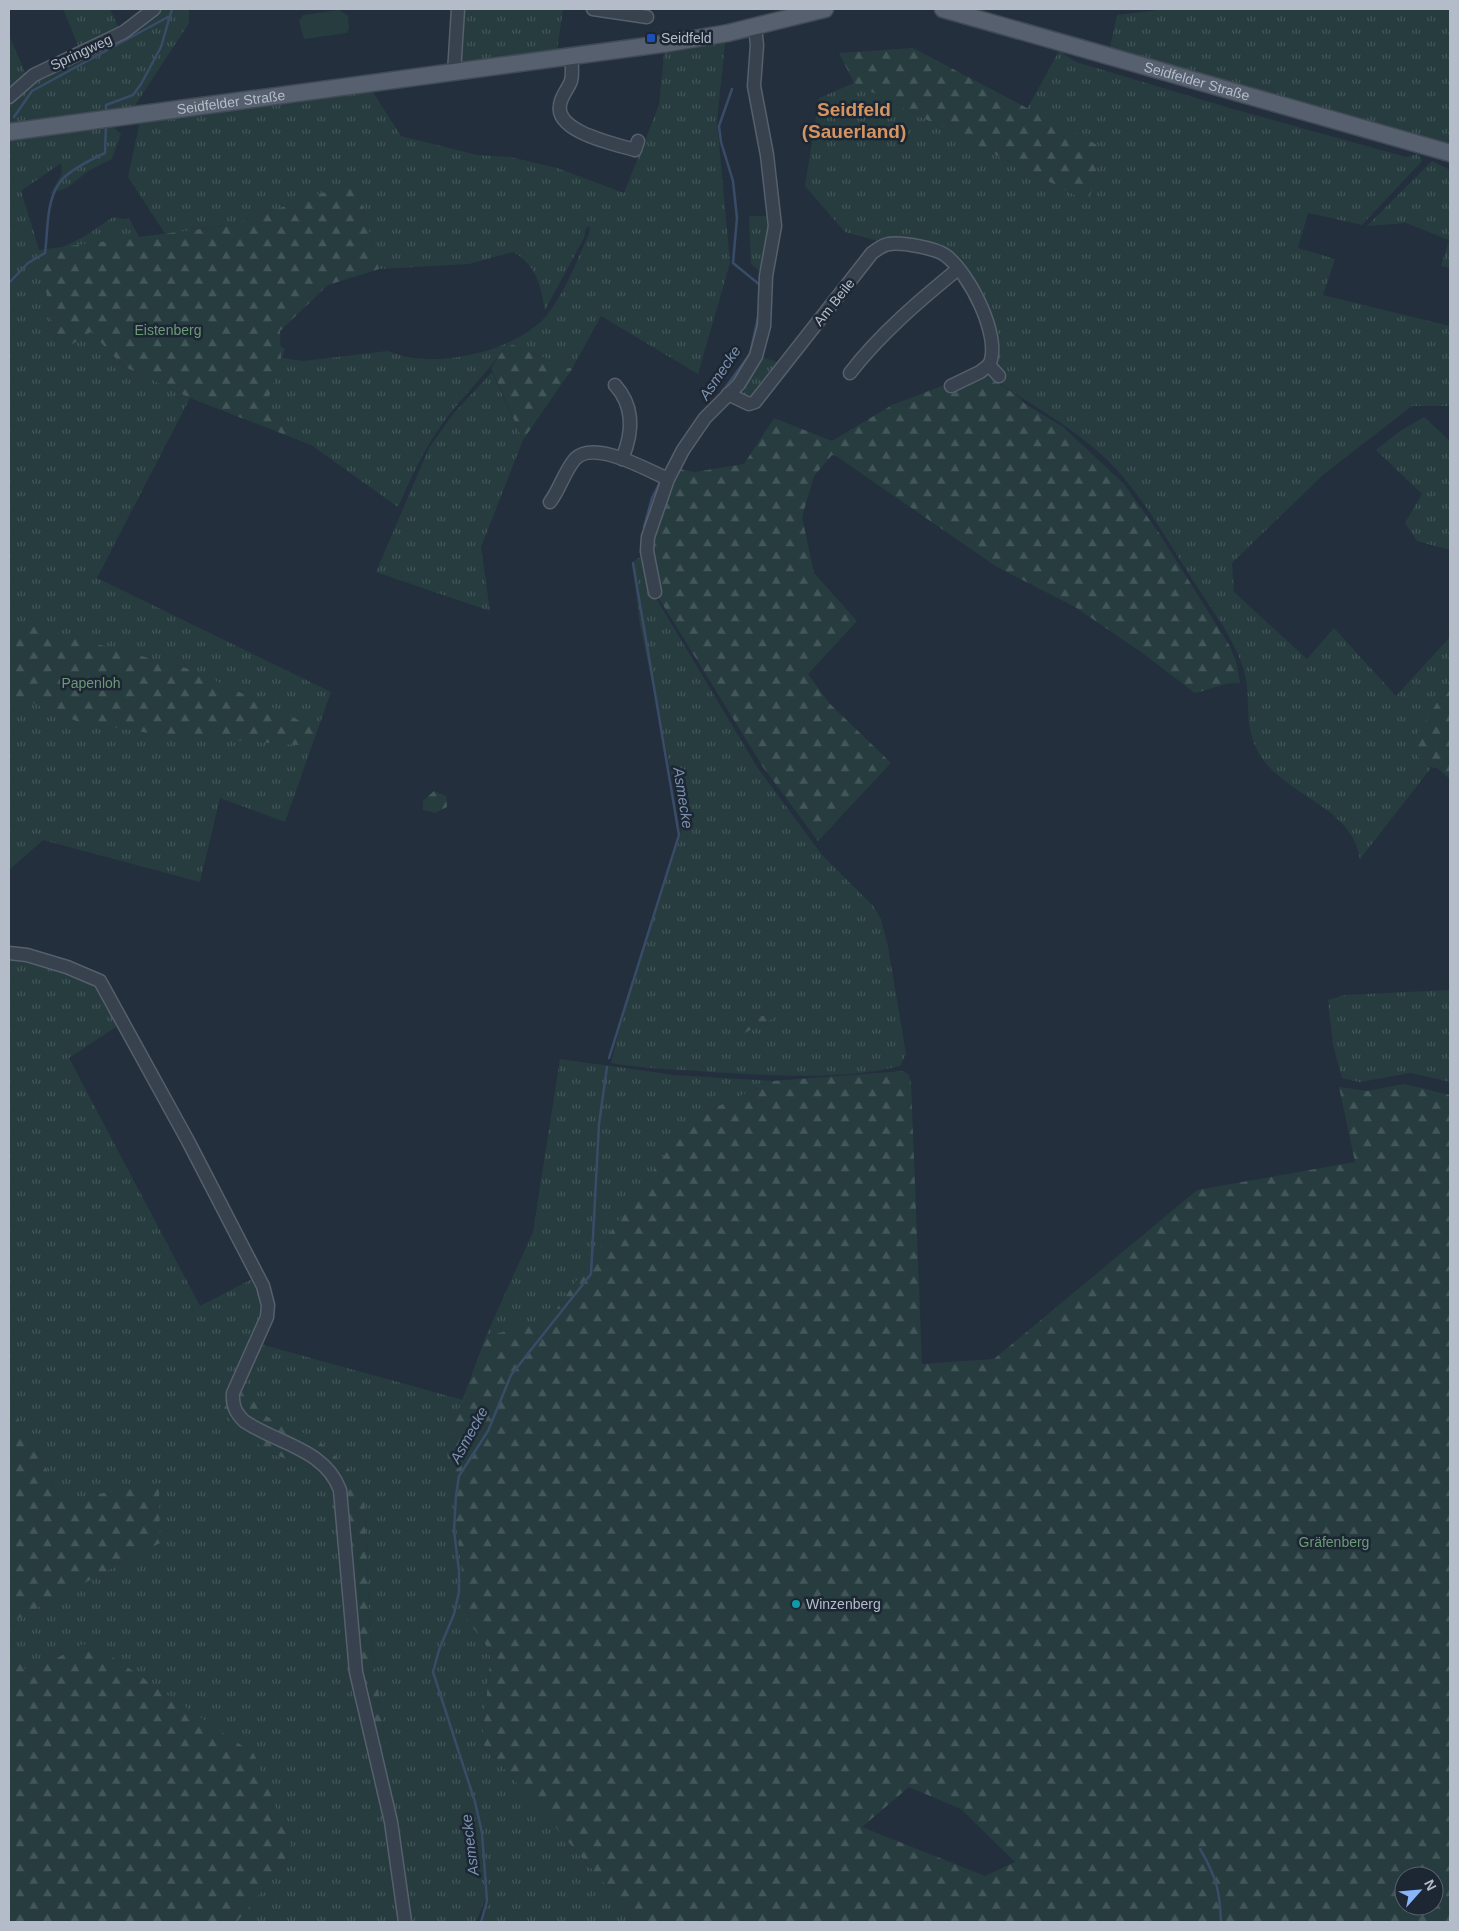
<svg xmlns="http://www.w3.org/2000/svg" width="1459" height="1931" font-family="Helvetica,sans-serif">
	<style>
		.grass { fill: url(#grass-tufts); fill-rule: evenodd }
		.forest { fill: url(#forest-firs); fill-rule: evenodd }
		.pitch { fill: #263c3f }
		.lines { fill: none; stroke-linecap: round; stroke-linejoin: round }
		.stream { stroke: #394c67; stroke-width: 2.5 }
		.minor-casing { stroke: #565f6c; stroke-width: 15 }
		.major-casing { stroke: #414a57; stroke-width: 19 }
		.minor { stroke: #38414e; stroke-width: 12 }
		.major { stroke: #56606e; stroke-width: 16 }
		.transit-dot { fill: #1a4fb4; stroke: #1d2633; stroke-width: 2 }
		.culture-dot { fill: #0f9aa8; stroke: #1d2633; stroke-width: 2 }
		.labels { text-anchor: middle; stroke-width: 5; stroke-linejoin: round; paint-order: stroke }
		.poi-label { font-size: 14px; fill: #b4bcc9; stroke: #1d2633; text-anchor: start }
		.street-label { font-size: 14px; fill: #b4bcc9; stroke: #1d2633 }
		.park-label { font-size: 14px; fill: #6b9a76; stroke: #1d2633 }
		.water-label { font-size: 15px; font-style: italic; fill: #7c92b1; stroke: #1d2633 }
		.district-label { font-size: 19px; font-weight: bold; fill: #d59563; stroke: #1d2633 }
	</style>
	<defs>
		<pattern id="grass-tufts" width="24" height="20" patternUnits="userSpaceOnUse" patternTransform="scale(1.25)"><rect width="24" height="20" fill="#263c3f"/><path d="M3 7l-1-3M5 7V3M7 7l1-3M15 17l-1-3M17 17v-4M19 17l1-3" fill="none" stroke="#435659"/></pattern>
		<pattern id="forest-firs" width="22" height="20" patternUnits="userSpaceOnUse" patternTransform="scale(1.25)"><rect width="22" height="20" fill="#263c3f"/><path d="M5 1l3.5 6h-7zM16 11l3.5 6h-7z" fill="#435659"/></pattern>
	</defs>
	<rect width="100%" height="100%" fill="#242f3e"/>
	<g class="grass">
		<path d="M63 9H110L120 31 80 50Z"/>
		<path d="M160 9H189V23L132 110 9 126V101L30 82Z"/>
		<path d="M464 9H563L557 51 461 64Z"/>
		<path d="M1167 9H1450V145L1109 52 1117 15Z"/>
		<path d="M9 35 27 77 9 95Z"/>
		<path d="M725 43 717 121 730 263 698 374 601 316 572 369 508 343C491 368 471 388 452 411 428 440 413 473 398 507L311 445 266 407 279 364 117 359 123 366 190 398 97 578 331 692 285 822 220 798 200 882 43 840 9 870V691L63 675 56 632 20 660 9 657V137L88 126 99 129 113 127 121 134 112 159 88 171 67 188 51 193 62 173 61 163 21 191 39 249 57 353 91 332 45 256 85 236 113 217 125 219 129 218 143 244 166 232H164L128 177 140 121 372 91 401 136 477 155 510 157 557 168 624 193 659 105 664 53ZM356 181 379 269 469 264 513 252C537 266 540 284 545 310L584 238 586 228 590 226 589 234C577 260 565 292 547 315 516 352 432 371 388 351L303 361 282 358 285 349 202 296 190 230 231 225Z"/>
		<path d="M1059 51 1076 62 1233 109 1406 157 1418 154 1422 161 1362 225 1308 213 1298 248 1335 259 1323 295 1450 326V406H1412L1324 474 1232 563 1234 592 1307 659 1334 628 1396 696 1450 637V690L1438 701 1422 762 1431 768 1360 859C1353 808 1289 797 1262 758 1246 735 1249 712 1247 686 1246 673 1241 661 1236 650 1224 625 1207 602 1192 579 1164 535 1139 489 1101 454 1066 423 1026 402 989 376L996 362 957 263 845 232 805 186 819 98 854 83 1089 202 1100 147 1027 109Z"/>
		<path d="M1432 161 1450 170V268L1441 266 1449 240 1406 223 1367 226Z"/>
		<path d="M749 216H768V256L762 273 751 264Z"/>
		<path d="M761 357 781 363 750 400 736 395Z"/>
		<path d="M492 372 523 440 481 547 490 611 376 572 429 448 453 414Z"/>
		<path d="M1424 417 1450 441V550L1417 541 1405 523 1422 494 1376 450 1400 431Z"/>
		<path d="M638 558H647L653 593 757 767 822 855 873 906 881 919 888 947 906 1054 900 1066C839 1081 773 1075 710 1072 677 1069 644 1069 611 1063L621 1023 681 832 679 810 640 625 632 563Z"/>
		<path d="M9 959H28L89 981 103 994 122 1023 69 1058 200 1306 256 1277 265 1307 231 1393 271 1453 321 1473 334 1496 345 1619 356 1705 384 1825 385 1808 402 1922H237L294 1851 83 1644 27 1674 9 1636V1623L59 1501 43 1460 9 1406Z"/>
		<path d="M1450 990V1082L1411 1073 1360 1082 1342 1078 1333 1045 1328 1000 1345 995Z"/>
		<path d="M560 1059 674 1075 773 1081 690 1119 548 1322 486 1336 533 1232Z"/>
		<path d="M260 1344 463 1400 446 1444 468 1621 491 1651 482 1743 632 1915 650 1922H481L488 1893 476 1922H408L385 1783V1736L370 1633 364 1489 316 1439 264 1415 245 1386 237 1394Z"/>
	</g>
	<g class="forest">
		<path d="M913 48 1101 147 1089 202 854 83 839 53Z"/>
		<path d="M356 181 379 269 328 285 280 331 281 358 266 407 311 445 190 398 123 366 91 332 57 354 39 250 231 225Z"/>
		<path d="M508 343 572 369 523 440 491 368Z"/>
		<path d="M981 371 1020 398 1024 403 1063 427 1123 483 1159 533 1229 645 1236 661 1240 683C1222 682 1213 689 1195 693L1141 652 1075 607 997 567 836 456 832 455 814 476 802 517 814 573 857 621 808 674 830 704 891 763 818 841 763 767 655 592 649 550 675 468 695 472 744 464 774 418 832 441 892 405Z"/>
		<path d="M9 619 46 630 53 623 56 633 193 670 317 729 311 746 162 735 79 722 9 693Z"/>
		<path d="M1450 690V779L1437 768C1424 768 1417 755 1410 746L1438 701Z"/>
		<path d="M434 791 446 796 447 807 435 813 423 810V801Z"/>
		<path d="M776 1012 774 1018 729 1041V1035L759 1017Z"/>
		<path d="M903 1071 909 1075 911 1083 922 1364 994 1359 1197 1190 1355 1162 1339 1087 1368 1091 1404 1084 1450 1095V1922H650L632 1915 482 1743 491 1652 468 1621 446 1444 486 1336 548 1321 690 1119 773 1081ZM909 1787 961 1809 1015 1862 985 1876 862 1827ZM1404 1876H1434V1906H1404Z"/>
		<path d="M245 1386 264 1415 316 1439 346 1466 364 1489 370 1633 385 1736V1828L356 1705 345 1619 334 1496 321 1473 271 1453 232 1426 224 1408Z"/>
		<path d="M9 1406 43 1460 59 1501 159 1483 160 1543 9 1623Z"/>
		<path d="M9 1636 27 1674 83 1644 111 1656 254 1754 294 1851 237 1922H9Z"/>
	</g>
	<path class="pitch" d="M339 10 348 16 349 29 347 33 304 39 299 21 303 15Z"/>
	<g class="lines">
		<g class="stream">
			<path d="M732 89 719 126 721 142 733 181 737 218 733 263 760 285"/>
			<path d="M106 114V105L133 95 141 84 161 47 172 9"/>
			<path d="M14 117 32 91 168 17"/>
			<path d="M9 283 28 263 45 253C48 231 46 204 58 185 65 172 92 159 105 153L106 124"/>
			<path d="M722 392 750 354 759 313"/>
			<path d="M644 527 652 498 659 484"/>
			<path d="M609 1058 679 835 633 563"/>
			<path d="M1200 1849C1216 1876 1220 1891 1221 1922"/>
			<path d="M481 1922 487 1901 482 1833 475 1802 433 1672 439 1650 454 1614 459 1592V1571L454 1531 456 1496 459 1476 488 1431 511 1375 591 1274 599 1124 607 1067"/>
		</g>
		<defs>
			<g id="minor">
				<path d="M593 9 647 17"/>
				<path d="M571 57C572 65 573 73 571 81 568 89 561 96 560 105 555 132 615 144 635 150L638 141"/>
				<path d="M454 73 458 9"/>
				<path d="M9 97 34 75 124 32 154 9"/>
				<path d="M850 373C880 334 920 300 958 269"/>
				<path d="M615 385C635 407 633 433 622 459"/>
				<path d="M951 386 980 372 989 365"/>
				<path d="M728 394 749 404 755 402 872 253C878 249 882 245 889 244 902 242 935 248 945 255 968 271 1003 338 989 365L999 376"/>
				<path d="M550 502C560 489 564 472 575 459 594 439 647 470 668 479"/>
				<path d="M655 592 647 551 648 537 668 479 683 450 705 418 739 384 756 356 764 326 766 276 775 226 767 155 754 86 757 45 755 27"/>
				<path d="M9 953 27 955 67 967 100 981 188 1141 263 1286 268 1305 267 1317 233 1393C232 1406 236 1413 244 1421 278 1444 325 1449 340 1490L356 1672 391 1822 405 1922"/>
			</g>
			<g id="major">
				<path id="s1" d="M943 9 1450 153"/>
				<path id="s2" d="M9 132 669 43 728 33 825 9"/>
			</g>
		</defs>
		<use href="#minor" class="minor-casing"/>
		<use href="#major" class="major-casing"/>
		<use href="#minor" class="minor"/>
		<use href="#major" class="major"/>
	</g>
	<rect class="transit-dot" x="646" y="33" width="10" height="10" rx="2.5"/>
	<circle class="culture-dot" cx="796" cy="1604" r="5"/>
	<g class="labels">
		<g class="poi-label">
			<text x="661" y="43">Seidfeld</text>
			<text x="806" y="1609">Winzenberg</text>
		</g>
		<g class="street-label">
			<text transform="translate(81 52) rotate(-25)" y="5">Springweg</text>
			<text dy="5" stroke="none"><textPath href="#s1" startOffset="264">Seidfelder Straße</textPath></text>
			<text dy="5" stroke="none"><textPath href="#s2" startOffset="224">Seidfelder Straße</textPath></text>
			<text transform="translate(834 302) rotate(-51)" y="5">Am Beile</text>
		</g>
		<g class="park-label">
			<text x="168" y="335">Eistenberg</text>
			<text x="91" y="688">Papenloh</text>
			<text x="1334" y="1547">Gräfenberg</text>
		</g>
		<g class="water-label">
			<text transform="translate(720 373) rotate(-56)" y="5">Asmecke</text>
			<text transform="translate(683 798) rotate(81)" y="5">Asmecke</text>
			<text transform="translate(469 1435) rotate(-61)" y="5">Asmecke</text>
			<text transform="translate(470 1845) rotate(-97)" y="5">Asmecke</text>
		</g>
		<g class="district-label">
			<text x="854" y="116">Seidfeld<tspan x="854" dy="22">(Sauerland)</tspan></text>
		</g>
	</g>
	<rect width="1459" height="1931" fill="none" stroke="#b4bcc9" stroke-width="20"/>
	<g transform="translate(1419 1891) rotate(63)"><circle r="24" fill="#1d2633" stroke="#59626f"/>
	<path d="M0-4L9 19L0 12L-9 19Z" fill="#8ab4f8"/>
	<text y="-8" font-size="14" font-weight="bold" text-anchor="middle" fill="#b4bcc9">N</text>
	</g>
</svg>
